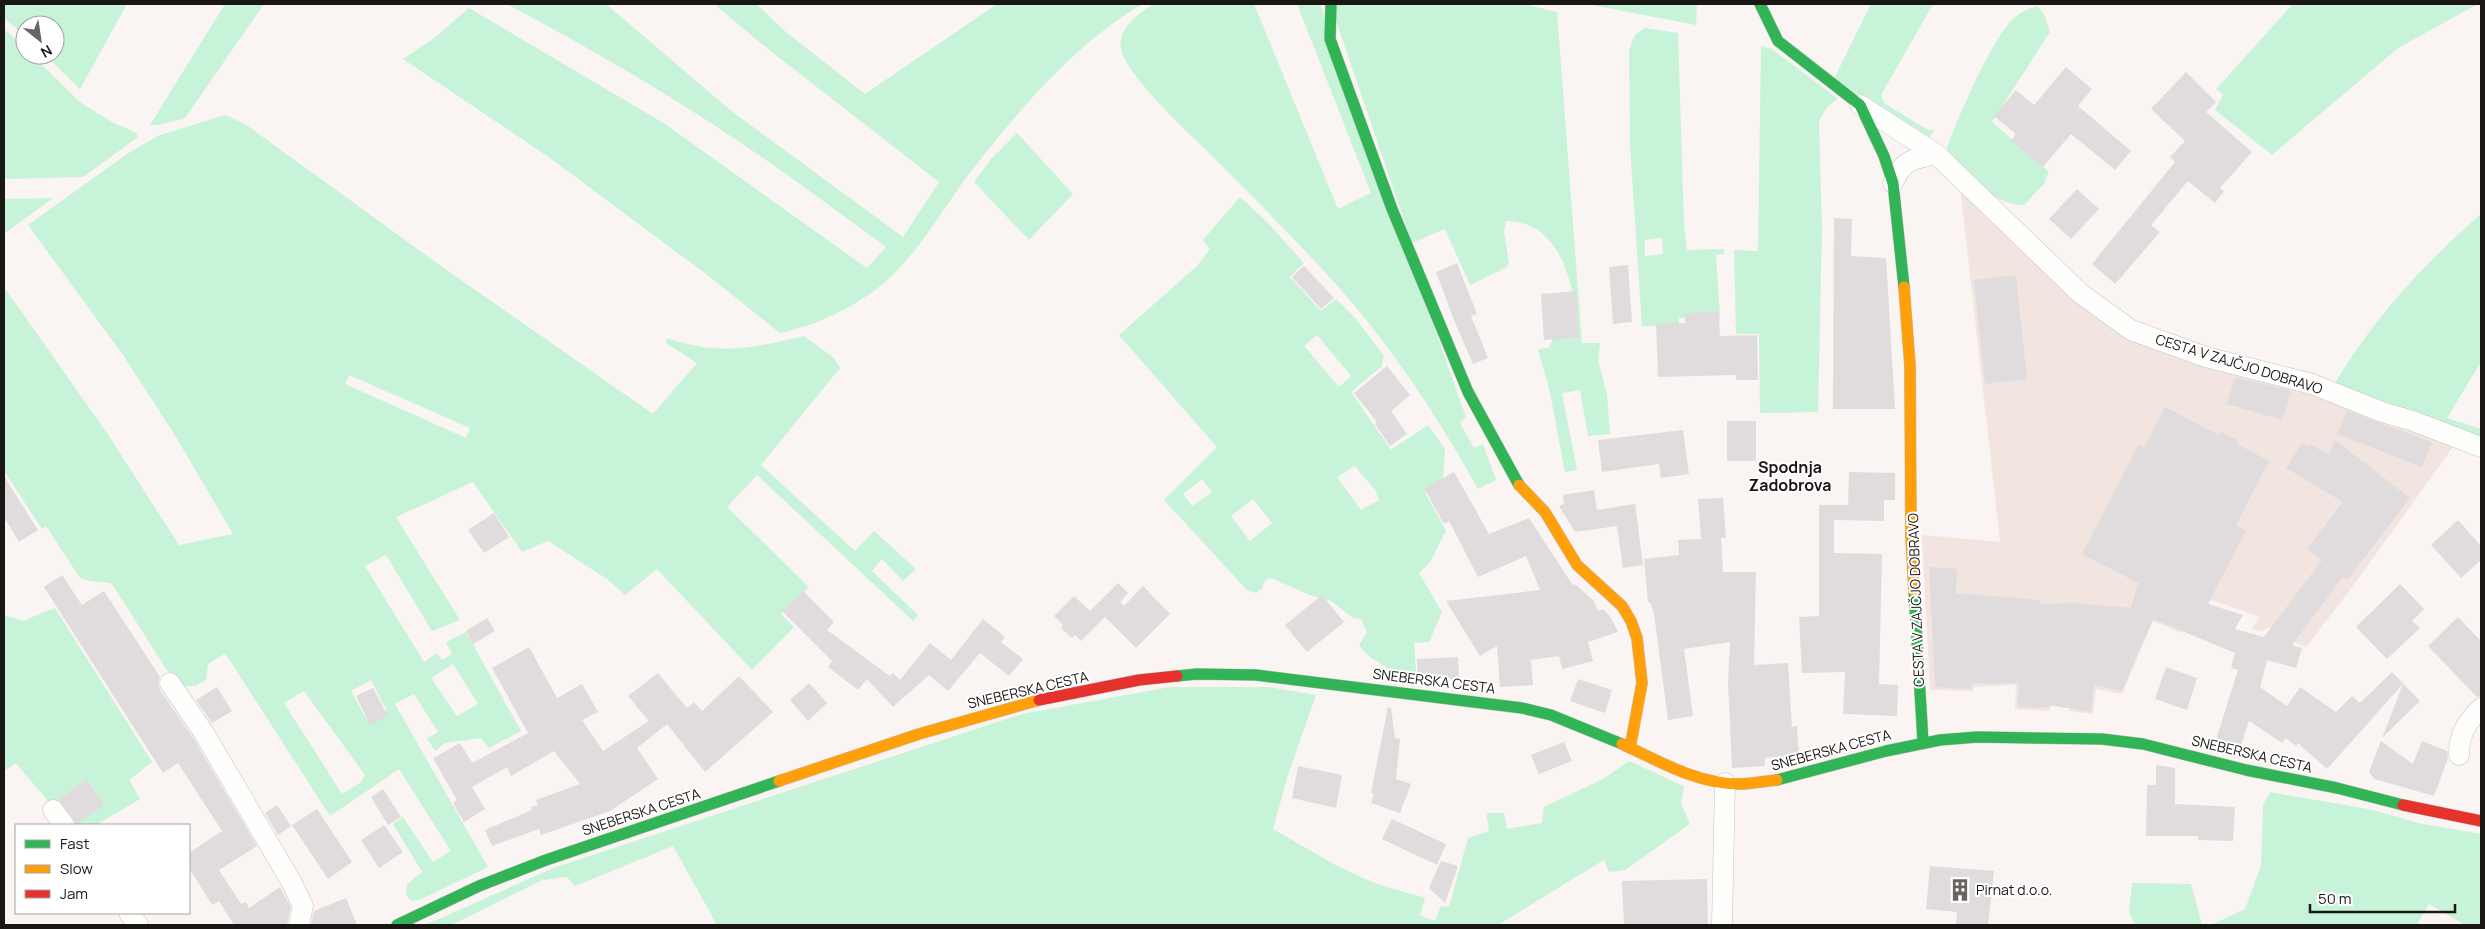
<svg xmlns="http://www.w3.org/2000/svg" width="2485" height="929" font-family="Manrope,sans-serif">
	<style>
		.built { fill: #f2e5e0 }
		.green { fill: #c7f3d9; fill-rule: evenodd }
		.building { fill: #e0dcdd }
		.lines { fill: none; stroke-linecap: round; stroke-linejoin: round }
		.street-casing { stroke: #c6c2bf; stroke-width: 21 }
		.fast-casing { stroke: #c6c2bf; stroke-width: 12 }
		.slow-casing { stroke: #c6c2bf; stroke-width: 12 }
		.jam-casing { stroke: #c6c2bf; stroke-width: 12 }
		.street { stroke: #fefefd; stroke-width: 20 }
		.fast { stroke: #30b455; stroke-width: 11 }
		.slow { stroke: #ff9f0a; stroke-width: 11 }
		.jam { stroke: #e5322d; stroke-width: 11 }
		.labels { text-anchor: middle; stroke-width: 4; stroke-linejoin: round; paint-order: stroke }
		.street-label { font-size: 14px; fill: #1a1614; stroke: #fff }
		.poi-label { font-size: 14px; fill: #1a1614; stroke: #fff; text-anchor: start }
		.quarter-label { font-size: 16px; font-weight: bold; fill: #1a1614; stroke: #fff }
	</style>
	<rect width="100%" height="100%" fill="#faf5f2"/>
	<path class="built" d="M1960 186 2113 326 2312 390 2453 447 2353 586 2307 646H2302L2273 627 2259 631 2251 629 2260 617 2203 597 2190 612 2182 633 2153 621 2122 694 2096 689 2093 714 2069 711 2071 688H2053L2050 711 2015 709 2016 685 1974 687 1973 691 1930 690 1922 535 2000 542Z"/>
	<g class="green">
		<path d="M4 4H127L80 89 45 55H55V25H25V36L4 18Z"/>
		<path d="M225 4H264L185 118 159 125H150Z"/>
		<path d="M507 4H606L730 110 903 237 939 182 768 49 714 4H756L787 33 865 94 997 4H1143C1075 43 1021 108 973 169 949 199 930 234 904 263 873 299 826 323 780 333L710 277 550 158 403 59 433 39 469 8 665 124 867 268 886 247C838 212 790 176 741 143 666 92 587 47 507 4Z"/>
		<path d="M1155 4H1254L1338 209 1371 193 1297 4H1320L1466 417 1460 423 1474 448 1483 444 1496 480 1478 489C1439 419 1394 350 1341 290 1301 245 1259 203 1217 161 1194 137 1128 79 1121 49 1117 29 1139 12 1155 4Z"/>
		<path d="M1337 4H1524L1557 12 1582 343H1600L1598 360 1607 395 1610 434 1588 436 1580 390 1562 393 1577 470 1565 472 1549 388 1538 350 1550 347 1554 332 1572 291C1565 257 1546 220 1506 221L1504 232 1509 263 1507 267 1470 285 1445 229 1412 243 1334 15Z"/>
		<path d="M1587 4H1697L1696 25Z"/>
		<path d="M1871 4H1933L1881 95 1884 103 1928 130 1934 129 1929 139 1834 79Z"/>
		<path d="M2293 4H2478L2398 48 2272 155 2215 110 2223 95 2216 89Z"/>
		<path d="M2038 6 2045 16 2050 32 1992 122 2049 172 2044 184 2024 205C1992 205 1970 176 1948 155L1947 149C1957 119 1992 38 2014 18 2021 12 2029 8 2038 6Z"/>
		<path d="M1645 28 1678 33 1684 224 1687 250 1724 249V254L1716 255 1720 317 1679 318V326H1642L1630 146 1629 50 1635 35ZM1662 238 1663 254 1645 256V240Z"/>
		<path d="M4 29 25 48V55H32L80 102 110 121 137 133 138 137 83 177 4 179Z"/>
		<path d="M1761 46 1772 49 1838 99 1828 106 1819 121 1822 229 1818 412 1760 413 1759 334H1736L1734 250 1758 251Z"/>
		<path d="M225 115 245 124 441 266 653 414 697 363 666 343 667 338C719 356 753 348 804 336L833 357 840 368 761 465 855 551 874 531 916 569 903 581 882 559 872 571 918 615 913 621 757 475 727 507 809 587 781 614 794 627 752 670 657 569 625 595 607 579 548 541 522 552 473 482 396 517 460 620 432 631 386 555 365 566 424 662 437 653 442 660 452 654 446 642 466 632 521 731 489 748 481 738 445 743 435 751 427 738 438 732 414 694 395 704 488 867 419 900 411 901 406 894 407 884 422 872 393 824 403 817 433 862 451 851 399 769 330 816 225 653 208 664 206 680 195 686H177L112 584C101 580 90 583 80 578L46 526 42 529 4 471V287L107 433 179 545 233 534 173 432 123 355 28 225 130 152 158 136ZM349 375 470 428 466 438 345 384ZM453 664 478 704 457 716 431 678ZM371 680 387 711 368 722 351 691ZM304 691 365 775 360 783 342 794 284 703Z"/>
		<path d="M1017 133 1073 194 1029 240 974 182 992 158Z"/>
		<path d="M1240 197 1267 222 1304 263 1290 277 1321 311 1336 299 1356 319 1384 356 1382 366 1351 392 1391 450 1428 425 1445 449 1443 479 1425 492 1446 531 1430 562 1419 573 1442 612 1429 642 1414 643 1417 682 1401 679C1389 666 1368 660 1359 645L1367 632 1361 619 1353 618 1331 601 1310 595 1271 578 1265 580 1262 589 1256 593 1247 590 1164 500 1217 447 1119 335 1197 266 1210 249 1203 240ZM1317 335 1351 376 1339 387 1304 346ZM1355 466 1375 490 1379 500 1361 510 1337 477ZM1202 479 1212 492 1192 506 1183 494ZM1253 499 1272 523 1250 541 1231 516Z"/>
		<path d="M53 198 4 234V199Z"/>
		<path d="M2481 214V362L2447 418 2481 429V441L2333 386C2375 317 2420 268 2481 214Z"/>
		<path d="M55 608 152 762 129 780 140 799 96 825H68L16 763 4 771V615L22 621Z"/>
		<path d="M1170 687H1269L1316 695 1288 775 1273 829 1339 867 1377 884 1425 898 1420 915 1435 921 1441 906 1449 907 1468 838 1489 831 1486 813H1504L1507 829 1542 823 1544 807 1603 779 1629 761 1684 786 1681 804 1690 824 1625 870 1609 872 1604 860 1498 925H717L673 846 575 886 567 877 543 880 451 925H425L553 868 1022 714Z"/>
		<path d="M2270 792 2373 810 2418 823 2481 834V925H2465L2429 904 2417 925H2211L2245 909 2261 866 2263 805Z"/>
		<path d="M2132 883 2191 884 2202 925H2135L2129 912Z"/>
	</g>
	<g class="building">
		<path d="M2066 67 2092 89 2078 106 2131 151 2115 170 2071 134 2043 167 2011 141 2016 134 1994 116 2016 90 2034 105Z"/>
		<path d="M2186 72 2216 102 2206 112 2252 152 2220 188 2224 191 2215 203 2188 181 2151 225 2160 232 2115 284 2092 264 2175 162 2170 157 2185 141 2151 109Z"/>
		<path d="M2077 189 2099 209 2071 239 2049 219Z"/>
		<path d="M1834 218 1852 219 1851 256 1886 258 1895 409H1833Z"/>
		<path d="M1457 263 1477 314 1471 316 1488 358 1473 364 1454 320 1436 272Z"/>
		<path d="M1628 265 1632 322 1613 324 1609 267Z"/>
		<path d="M1304 266 1334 298 1321 309 1292 277Z"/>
		<path d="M2016 275 2027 379 1985 384 1974 280Z"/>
		<path d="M1576 291 1579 338 1544 340 1541 294Z"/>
		<path d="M1719 312 1720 336 1757 335 1758 380H1736V375L1658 377 1656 324 1685 323V313Z"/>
		<path d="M1387 366 1410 395 1391 411 1407 434 1390 446 1375 424 1377 422 1354 393Z"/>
		<path d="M2235 377 2291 391 2282 420 2227 404Z"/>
		<path d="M2165 407 2219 435 2220 431 2239 441 2237 444 2269 461 2236 525 2246 531 2208 604 2243 615 2235 629 2264 637 2322 560 2307 549 2343 502 2286 468 2302 443 2308 447 2310 444 2329 455 2335 440 2410 498 2347 580 2343 577 2292 645 2302 648 2296 668 2267 660 2260 687 2287 706 2300 687 2336 712 2352 696 2360 703 2392 672 2420 701 2382 738 2403 684 2327 769 2298 743 2296 746 2286 738 2282 743 2249 721 2239 752 2214 746 2238 670 2231 668 2235 653 2153 619 2122 691 2094 685 2091 712 2049 705V708L2017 707 2019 683 1971 684 1972 689 1935 687 1929 567 1957 569 1956 593 2040 600 2039 604 2074 603 2131 608 2138 584H2140L2082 554 2139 444 2144 447Z"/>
		<path d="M2347 411 2432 442 2422 467 2337 434Z"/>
		<rect x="1727" y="421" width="29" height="40"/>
		<path d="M1683 430 1689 474 1661 478 1659 464 1602 472 1598 440Z"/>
		<path d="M1454 472 1489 534 1529 518 1572 584 1576 585 1594 601 1598 611 1603 609 1610 616 1618 632 1588 642 1593 661 1562 669 1559 656 1531 660 1533 685 1500 687 1497 646 1480 656 1446 601 1540 590 1526 556 1478 577 1449 521 1444 524 1424 488Z"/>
		<path d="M1849 472 1895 473V500H1884V521L1834 520V553L1882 554 1879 684 1898 685 1897 716 1843 714 1845 672 1802 673 1799 617 1819 616V505H1848Z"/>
		<path d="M4 476 38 530 19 542 4 517Z"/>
		<path d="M1594 490 1597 510 1635 504 1643 565 1623 568 1617 526 1575 532 1559 506 1564 504 1563 495Z"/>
		<path d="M1723 498 1726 538H1721L1723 572H1756L1754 665 1788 663 1792 727 1797 726 1799 755 1765 758V766L1732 768 1728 683 1730 642 1684 649 1693 716 1668 720 1654 614 1650 602H1648L1644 559 1679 555 1678 540 1701 539 1698 499Z"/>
		<path d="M494 513 509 537 484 553 468 530Z"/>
		<path d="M2458 520 2481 546V560L2461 578 2431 545Z"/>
		<path d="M62 575 82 605 104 591 160 677 158 683 160 690 194 739 257 846 219 870 241 904 246 902 249 908 280 887 291 907 287 925H234L219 901 212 905 189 868V853L222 831 178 763 163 773 44 587Z"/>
		<path d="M1118 583 1128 593 1120 602 1124 606 1143 586 1170 614 1136 648 1105 617 1081 641 1075 635 1072 638 1061 628 1063 625 1054 616 1074 596 1090 611Z"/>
		<path d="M2400 584 2424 609 2412 621 2420 628 2387 659 2356 627Z"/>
		<path d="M803 591 834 622 827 630 890 676 893 673 900 680 930 643 951 660 983 619 1005 637 1001 642 1023 659 1009 676 980 653 948 691 929 675 893 707 867 679 858 690 828 667 832 661 782 611Z"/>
		<path d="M1322 595 1344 622 1307 652 1285 625Z"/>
		<path d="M2458 617 2481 641V696L2477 697 2428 646Z"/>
		<path d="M487 618 495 631 473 644 466 631Z"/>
		<path d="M529 647 557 698 582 684 598 712 582 720 603 751 649 721 628 696 658 673 687 708 694 702 702 711 739 676 773 712 705 772 667 724 637 748 658 779 610 811 541 835 539 829 492 846 485 830 532 810 531 807 538 805 536 800 580 784 554 751 511 776 507 767 472 787 485 809 464 822 453 803 457 800 433 758 460 743 472 763 528 733 492 668Z"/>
		<path d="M1458 657 1459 679H1418L1417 659Z"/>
		<path d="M2166 667 2197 678 2187 710 2155 699Z"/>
		<path d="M1578 679 1612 690 1605 713 1570 701Z"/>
		<path d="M809 683 827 703 808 721 790 700Z"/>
		<path d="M217 687 232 711 212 723 196 700Z"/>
		<path d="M373 688 388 716 370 725 356 696Z"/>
		<path d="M1388 707 1391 708 1395 738 1400 739 1396 779 1411 784 1400 813 1371 803 1374 794 1371 793Z"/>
		<path d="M2381 741 2413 764 2422 741 2447 751 2448 758 2434 796 2374 779 2369 772Z"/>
		<path d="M1564 742 1572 761 1539 774 1531 755Z"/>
		<path d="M2156 765 2175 768V804L2235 807 2233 841 2198 840V836H2146L2147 785H2156Z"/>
		<path d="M1298 766 1342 775 1336 808 1292 798Z"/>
		<path d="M86 779 104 805 77 824 59 799Z"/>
		<path d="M383 789 401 817 388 825 371 797Z"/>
		<path d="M277 805 291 826 278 835 265 813Z"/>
		<path d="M317 809 352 862 328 879 292 825Z"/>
		<path d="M1392 819 1446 844 1437 865 1382 839Z"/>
		<path d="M384 825 403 852 379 868 361 840Z"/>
		<path d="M1441 861 1458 866 1445 903 1429 888Z"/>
		<path d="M1930 866 1994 871 1988 925H1956L1957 912 1926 909Z"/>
		<path d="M1707 879 1708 925H1624L1622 881Z"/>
		<path d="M346 898 357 925H311L314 911Z"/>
	</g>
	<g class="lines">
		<defs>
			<g id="street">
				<path d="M1860 105 1936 154 2080 293 2131 330 2206 357 2312 384 2382 412 2413 421 2481 447"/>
				<path d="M1893 183C1902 160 1913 159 1936 154"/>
				<path d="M170 683 204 733 292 883 303 906 299 925"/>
				<path d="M2459 755C2459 734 2466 723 2481 708"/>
				<path d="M53 810 64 825"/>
				<path d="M129 913 138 925"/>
				<path d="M1722 925 1725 783"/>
			</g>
			<g id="fast">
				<path d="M1331 4 1330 39 1392 209 1468 392 1519 485"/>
				<path d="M1760 4 1778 41 1860 105 1884 156 1893 183 1904 287"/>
				<path d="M1914 591 1923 742"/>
				<path d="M1177 676 1197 674 1256 675 1522 708 1551 715 1622 744"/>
				<path d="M1777 780 1886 751 1940 740 1977 737 2102 739 2143 744 2246 770 2337 788 2403 805"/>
				<path d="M397 925 479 886 546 860 779 781"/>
			</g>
			<g id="slow">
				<path d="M1904 287 1910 366 1911 536 1914 591"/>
				<path d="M1519 485 1545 512 1577 565 1622 606 1631 621 1637 638 1642 683 1630 748"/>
				<path d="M1622 744C1659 761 1697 784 1739 784 1751 784 1765 781 1777 780"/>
				<path d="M779 781 919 734 1039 700"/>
			</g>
			<g id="jam">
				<path d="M1039 700 1139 680 1177 676"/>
				<path d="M2403 805 2481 821"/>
			</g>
		</defs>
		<use href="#street" class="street-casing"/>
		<use href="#fast" class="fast-casing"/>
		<use href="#slow" class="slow-casing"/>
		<use href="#jam" class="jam-casing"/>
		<use href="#street" class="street"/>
		<use href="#fast" class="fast"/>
		<use href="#slow" class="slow"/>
		<use href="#jam" class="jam"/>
	</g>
	<defs>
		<symbol id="building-bare" viewBox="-9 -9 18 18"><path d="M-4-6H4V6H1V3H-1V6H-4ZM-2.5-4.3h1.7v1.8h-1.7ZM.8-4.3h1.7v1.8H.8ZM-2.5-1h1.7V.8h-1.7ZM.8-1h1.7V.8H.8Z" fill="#686462" stroke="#fff" stroke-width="2.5" paint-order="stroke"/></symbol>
	</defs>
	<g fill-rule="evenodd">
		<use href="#building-bare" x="1944" y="874" width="32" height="32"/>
	</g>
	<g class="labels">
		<g class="street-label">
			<text transform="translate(2239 364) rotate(17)" y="5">CESTA V ZAJČJO DOBRAVO</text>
			<text transform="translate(1916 600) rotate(-92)" y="5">CESTA V ZAJČJO DOBRAVO</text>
			<text transform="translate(1434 681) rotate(7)" y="5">SNEBERSKA CESTA</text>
			<text transform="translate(1028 690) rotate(-13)" y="5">SNEBERSKA CESTA</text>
			<text transform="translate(1831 750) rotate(-15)" y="5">SNEBERSKA CESTA</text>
			<text transform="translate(2252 754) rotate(13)" y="5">SNEBERSKA CESTA</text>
			<text transform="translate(641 812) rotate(-18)" y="5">SNEBERSKA CESTA</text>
		</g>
		<g class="poi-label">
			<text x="1976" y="895">Pirnat d.o.o.</text>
		</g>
		<g class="quarter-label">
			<text x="1790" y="473">Spodnja<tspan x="1790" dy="18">Zadobrova</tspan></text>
		</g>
	</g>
	<rect width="2485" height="929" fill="none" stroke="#1a1614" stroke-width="10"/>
	<rect x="15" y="824" width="175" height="90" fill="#ffffff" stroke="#a3a2a1"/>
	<rect x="25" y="840" width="25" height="8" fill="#30b455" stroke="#a3a2a1"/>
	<text x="60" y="849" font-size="15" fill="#1a1614">Fast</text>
	<rect x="25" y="865" width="25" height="8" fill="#ff9f0a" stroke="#a3a2a1"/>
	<text x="60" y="874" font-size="15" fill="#1a1614">Slow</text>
	<rect x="25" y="890" width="25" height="8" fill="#e5322d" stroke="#a3a2a1"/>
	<text x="60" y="899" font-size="15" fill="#1a1614">Jam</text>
	<g transform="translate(40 40) rotate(150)"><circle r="24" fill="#ffffff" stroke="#a3a2a1"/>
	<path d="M0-4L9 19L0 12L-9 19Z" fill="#686462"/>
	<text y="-8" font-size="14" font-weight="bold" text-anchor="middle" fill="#1a1614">N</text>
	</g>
	<path d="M2310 904v8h145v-8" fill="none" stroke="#1a1614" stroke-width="2.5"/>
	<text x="2318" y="904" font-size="15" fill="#1a1614" stroke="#ffffff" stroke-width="4" paint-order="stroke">50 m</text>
</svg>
